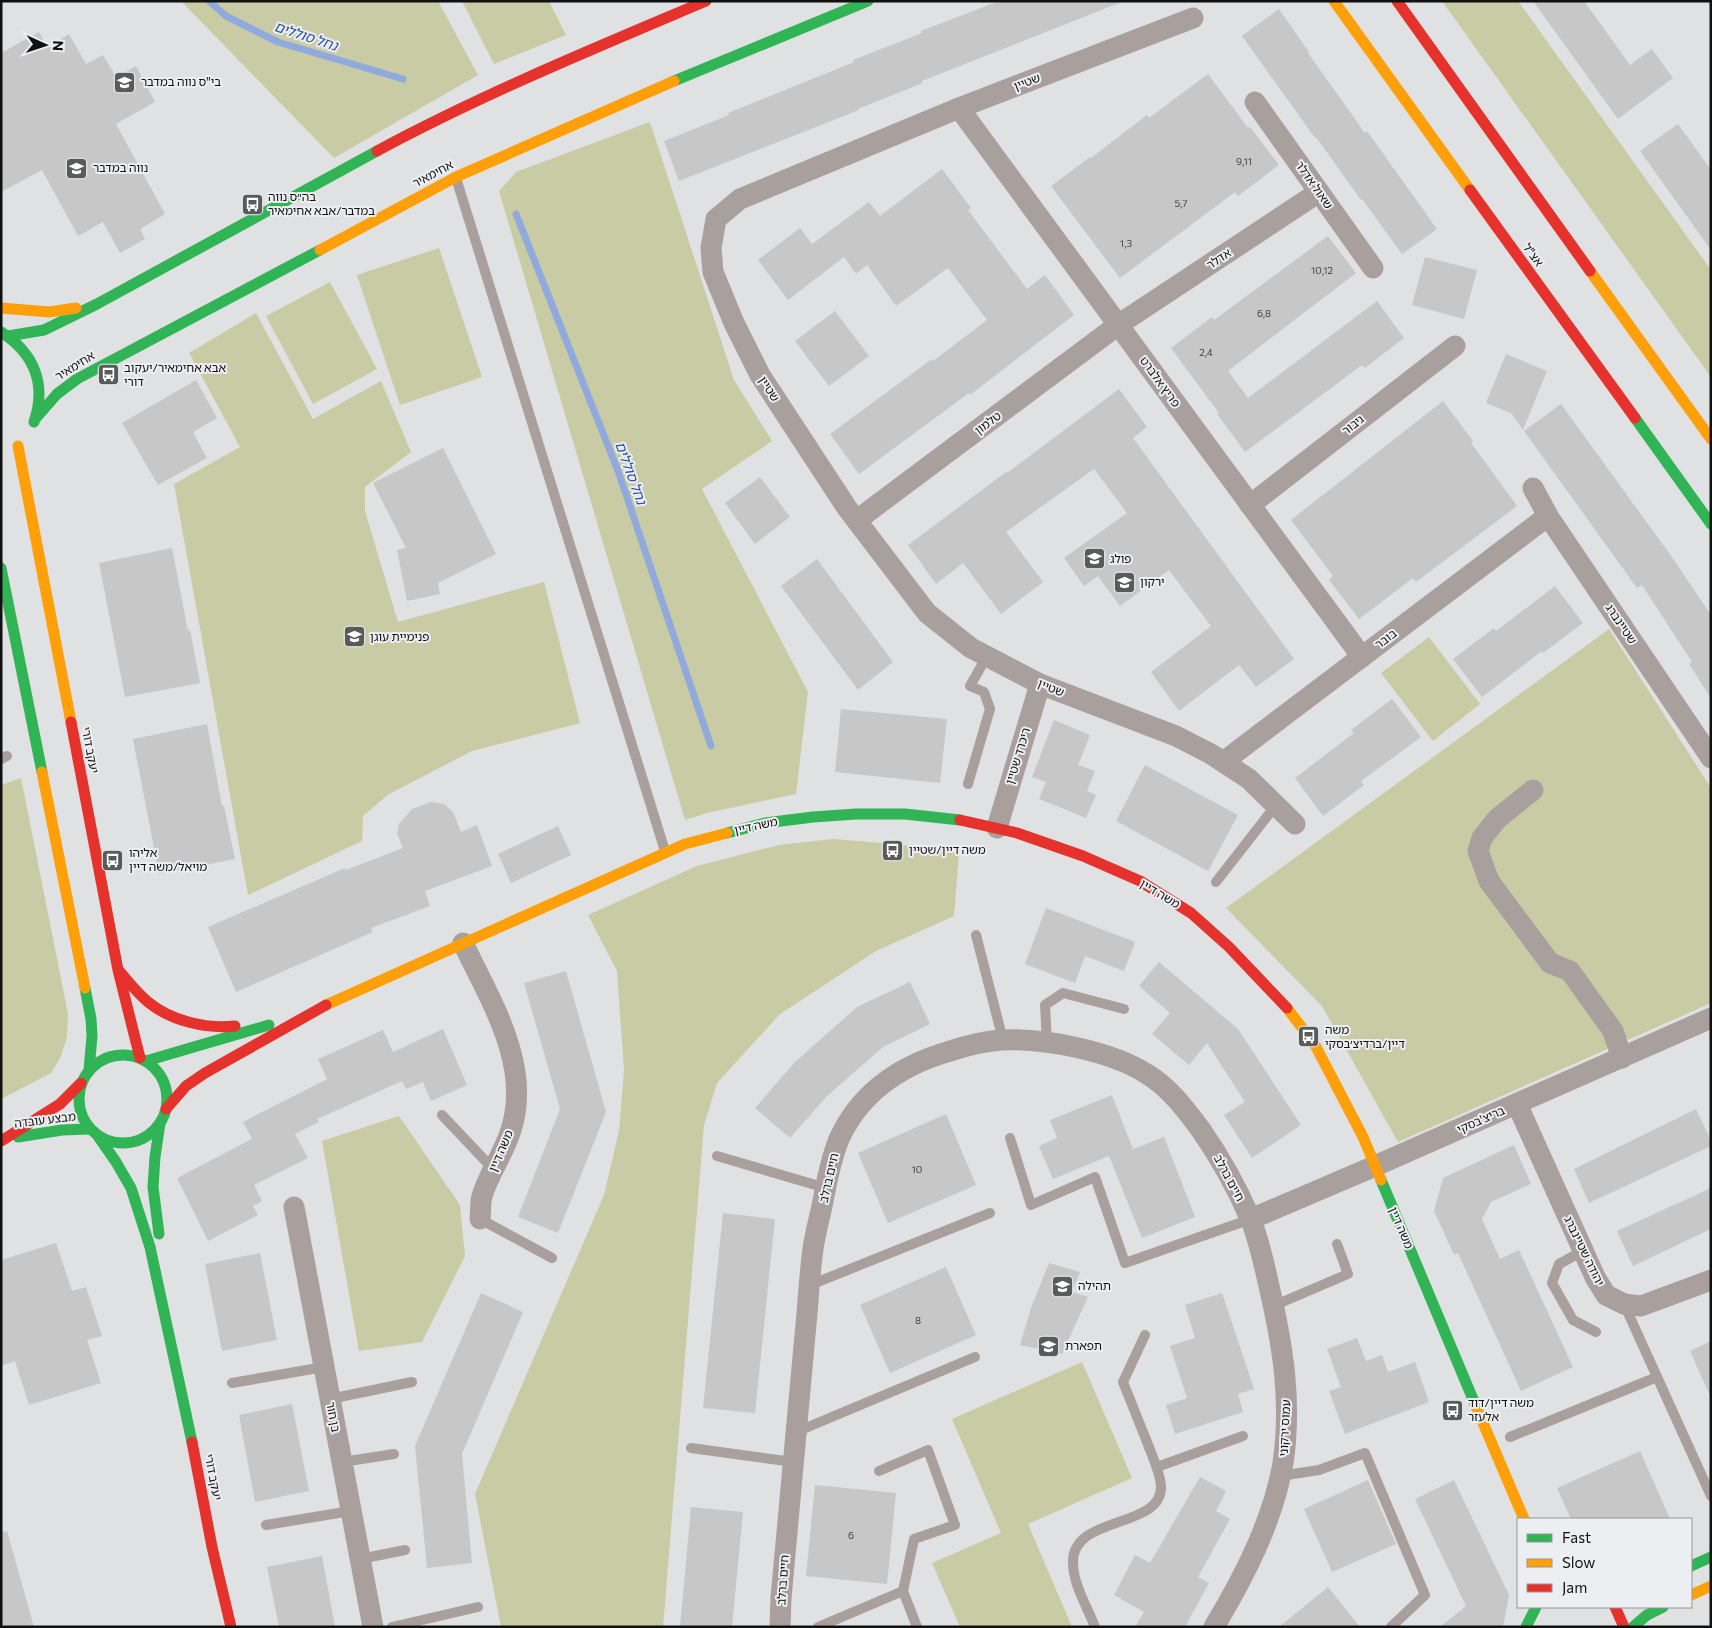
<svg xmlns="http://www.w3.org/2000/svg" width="1712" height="1628" font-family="Commissioner,'Noto Sans Hebrew',sans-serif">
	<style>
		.green { fill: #c8cba3 }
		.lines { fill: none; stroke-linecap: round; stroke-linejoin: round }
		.stream { stroke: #90aade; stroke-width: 7 }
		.building { fill: #c7c7c7 }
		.lane { stroke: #a99f9d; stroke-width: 10 }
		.street { stroke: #a99f9d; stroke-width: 21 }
		.fast { stroke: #30b455; stroke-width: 11 }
		.slow { stroke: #ff9f0a; stroke-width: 11 }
		.jam { stroke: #e5322d; stroke-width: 11 }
		.labels { text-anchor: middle; stroke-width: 4; stroke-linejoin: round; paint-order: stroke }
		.number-label { font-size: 10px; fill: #404040 }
		.poi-label { font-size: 12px; fill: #101111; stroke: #edeef1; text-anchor: start }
		.street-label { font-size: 12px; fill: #101111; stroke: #edeef1 }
		.water-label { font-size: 14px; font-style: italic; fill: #254da5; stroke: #edeef1 }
	</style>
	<rect width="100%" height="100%" fill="#e0e1e2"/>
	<g class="green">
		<path d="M181 1H438L478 75 334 158Z"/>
		<path d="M462 1H549L566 35 494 64Z"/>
		<path d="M1442 1H1518L1711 270V377Z"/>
		<path d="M650 122 734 380 772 441 702 489 808 692 796 794 707 813 685 820 499 191 516 172Z"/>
		<path d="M439 248 482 377 400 405 357 275Z"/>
		<path d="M330 282 377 369 313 404 266 316Z"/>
		<path d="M256 313 313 419 381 381 411 452 365 487V511L398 622 544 582 580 723 472 751 389 794 363 816 362 841 248 895 174 484 240 447 189 353Z"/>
		<path d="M1609 629 1711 788V1003L1398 1142 1322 1006 1226 908Z"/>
		<path d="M1429 637 1480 704 1433 741 1381 673Z"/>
		<path d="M21 778 68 1014 67 1037 61 1056 51 1073 1 1099V785Z"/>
		<path d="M833 839 894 844 959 853 954 916 876 951 780 1014 717 1083 704 1125 663 1627H501L475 1494 604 1195 619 1131 624 1070 617 971 588 915 697 866 779 845Z"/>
		<path d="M399 1116 460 1205 465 1256 422 1342 359 1351 322 1141Z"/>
		<path d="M1082 1362 1132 1478 1028 1524 1072 1627H960L932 1563 1001 1533 952 1419Z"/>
	</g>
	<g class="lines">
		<g class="stream">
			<path d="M209 1 226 16 278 42 403 79"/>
			<path d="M516 214 618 471 711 746"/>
		</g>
	</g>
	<g class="building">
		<path d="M999 1 1122 2 922 81 923 83 858 109 859 110 679 181 664 141 729 115 728 113 854 62 853 60 922 33 921 31Z"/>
		<path d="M1533 1H1584L1630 65 1652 49 1673 78 1618 119Z"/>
		<path d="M1279 9 1309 52 1308 53 1365 133 1367 131 1437 229 1402 254 1362 199 1361 200 1316 137 1315 138 1242 36Z"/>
		<path d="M39 32 47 47 69 34 86 64 103 55 116 77 136 66 155 102 116 124 165 214 140 229 145 239 120 253 103 222 78 236 42 170 1 192V53Z"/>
		<path d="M1208 74 1248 128 1250 127 1279 165 1238 196 1235 192 1120 278 1051 186 1090 157 1091 158 1147 115 1149 118Z"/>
		<path d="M1678 124 1711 170V250L1640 151Z"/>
		<path d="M942 169 971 208 968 210 1027 289 1045 275 1074 315 970 395 969 393 859 474 830 434 932 359 933 361 987 320 948 268 896 306 867 265 856 274 844 257 788 300 758 260 800 228 812 244 869 202 880 216Z"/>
		<path d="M1328 236 1356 273 1228 371 1248 398 1377 301 1404 338 1365 368 1362 365 1245 452 1217 414 1219 413 1171 348 1212 317 1214 320Z"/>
		<path d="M1425 257 1477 270 1464 319 1412 305Z"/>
		<path d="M835 311 869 356 829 386 795 341Z"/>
		<path d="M1506 354 1547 371 1523 430 1511 413 1486 403Z"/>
		<path d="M196 380 217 418 193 432 207 458 158 485 122 423Z"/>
		<path d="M1119 389 1147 427 1133 438 1294 659 1256 687 1239 665 1179 711 1151 672 1211 626 1169 570 1120 606 1098 576 1084 586 1064 558 1127 513 1094 469 1006 532 1043 582 1001 614 963 563 936 584 908 545 1006 472 1007 473Z"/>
		<path d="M1443 401 1473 441 1471 443 1517 506 1416 582 1413 578 1359 619 1329 580 1333 576 1291 520Z"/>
		<path d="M1561 404 1674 560 1711 615V698L1689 664 1692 662 1642 585 1637 588 1524 431Z"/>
		<path d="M443 448 496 554 438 583 440 594 407 601 397 550 406 548 373 483Z"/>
		<path d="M760 477 790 517 755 544 725 503Z"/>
		<path d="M172 548 188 631 190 630 200 683 125 697 99 563Z"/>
		<path d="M817 559 893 662 858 690 781 586Z"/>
		<path d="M1555 586 1583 623 1543 653 1542 651 1482 697 1453 659 1494 628 1496 631Z"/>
		<path d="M1392 699 1421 737 1361 781 1364 785 1323 816 1295 778 1354 733 1351 730Z"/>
		<path d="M841 709 947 719 940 783 835 772Z"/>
		<path d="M1054 720 1090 735 1078 765 1095 771 1087 791 1096 795 1086 818 1039 799 1046 782 1032 777Z"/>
		<path d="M207 724 222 806H224L235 859 159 874 133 739Z"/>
		<path d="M1145 765 1238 815 1208 871 1116 821Z"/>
		<path d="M431 802 444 804 453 812 461 832 477 825 492 866 425 891 430 906 371 928 373 932 236 992 208 927 345 868 346 870 403 848 397 833 399 824 412 809Z"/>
		<path d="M558 826 571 855 511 883 498 854Z"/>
		<path d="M1046 908 1135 942 1124 971 1085 956 1075 983 1025 964Z"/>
		<path d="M1159 962 1238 1029 1301 1125 1252 1158 1224 1115 1245 1102 1207 1043 1189 1065 1152 1034 1170 1013 1139 986Z"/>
		<path d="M566 971 606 1112 558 1233 518 1217 560 1109 524 983Z"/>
		<path d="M910 982 930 1024 883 1047 827 1096 790 1138 755 1108 794 1063 857 1007Z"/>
		<path d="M443 1029 467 1085 431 1101 423 1082 406 1089 402 1081 317 1119 319 1122 295 1134 308 1158 254 1185 262 1201 253 1206 258 1215 208 1241 177 1178 252 1139 243 1122 327 1079 318 1059 383 1030 393 1052Z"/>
		<path d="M1112 1095 1133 1149 1164 1137 1195 1217 1142 1238 1109 1156 1053 1179 1039 1146 1057 1138 1050 1120Z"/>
		<path d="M1696 1109 1711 1141V1146L1589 1203 1574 1169Z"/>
		<path d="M946 1114 976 1185 888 1223 858 1153Z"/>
		<path d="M1514 1145 1531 1184 1491 1202 1482 1219 1500 1259 1519 1250 1573 1367 1521 1391 1458 1253 1454 1255 1434 1211 1443 1178Z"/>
		<path d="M1711 1188V1229L1633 1266 1617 1231Z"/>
		<path d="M723 1213 775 1219 755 1413 703 1408Z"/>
		<path d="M56 1243 72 1291 86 1287 102 1336 87 1340 101 1383 29 1405 15 1361 1 1366V1260Z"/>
		<path d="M260 1253 277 1340 222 1351 205 1264Z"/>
		<path d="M1049 1263 1080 1272 1072 1292 1088 1297 1062 1354 1020 1345 1031 1308Z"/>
		<path d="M946 1267 976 1335 890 1373 860 1305Z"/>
		<path d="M481 1293 523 1312 462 1454 472 1563 427 1568 415 1446Z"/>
		<path d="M1222 1293 1254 1389 1238 1394 1243 1412 1175 1434 1166 1405 1187 1398 1170 1346 1195 1338 1185 1305Z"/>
		<path d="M1357 1338 1366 1361 1382 1355 1388 1372 1415 1362 1429 1402 1345 1434 1329 1391 1341 1387 1327 1349Z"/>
		<path d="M1711 1341V1398L1690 1351Z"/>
		<path d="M292 1404 309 1491 255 1502 239 1415Z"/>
		<path d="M1640 1451 1670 1519H1571L1557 1488Z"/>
		<path d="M1200 1477 1226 1491 1216 1511 1230 1519 1198 1577 1209 1583 1185 1627H1135L1144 1612 1114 1595 1135 1555 1150 1563Z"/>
		<path d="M1368 1480 1396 1544 1332 1572 1304 1509Z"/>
		<path d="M1454 1480 1509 1595 1503 1627H1440L1466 1606 1415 1499Z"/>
		<path d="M815 1485 896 1493 887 1584 806 1576Z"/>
		<path d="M691 1507 743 1512 732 1627H680Z"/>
		<path d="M7 1531 34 1627H1V1532Z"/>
		<path d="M322 1556 335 1627H279L267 1567Z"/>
		<path d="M1328 1587 1360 1627H1279Z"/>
	</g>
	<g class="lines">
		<g class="lane">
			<path d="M456 178 665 851"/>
			<path d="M1 759 7 756"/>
			<path d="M968 784 990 709 984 692 970 686 987 656"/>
			<path d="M1216 882 1276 805"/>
			<path d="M976 935 1003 1040"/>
			<path d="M1047 1043 1045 1005 1063 993 1124 1009"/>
			<path d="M442 1115 494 1170"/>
			<path d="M1010 1138 1031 1205 1095 1177 1125 1263 1251 1219"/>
			<path d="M717 1156 826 1188"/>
			<path d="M480 1219 552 1258"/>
			<path d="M1583 1251 1559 1264 1552 1283 1573 1320 1596 1332"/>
			<path d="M810 1285 990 1213"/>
			<path d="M1624 1304 1711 1496"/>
			<path d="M1273 1306 1348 1274 1337 1244"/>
			<path d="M232 1383 324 1367"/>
			<path d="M330 1399 412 1382"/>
			<path d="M796 1432 975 1357"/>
			<path d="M1510 1437 1657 1377"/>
			<path d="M691 1448 793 1462"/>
			<path d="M342 1462 394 1454"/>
			<path d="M1157 1467 1243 1436"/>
			<path d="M879 1471 928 1450 955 1525 914 1539 903 1591"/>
			<path d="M1280 1476 1319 1470 1365 1453 1425 1595 1391 1627"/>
			<path d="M266 1525 351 1511"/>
			<path d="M360 1559 405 1550"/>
			<path d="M392 1627 478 1607"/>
			<path d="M818 1627 903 1591 917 1627"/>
			<path d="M1095 1627C1087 1606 1073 1585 1073 1562 1072 1515 1163 1529 1161 1486 1160 1471 1152 1456 1147 1442 1139 1422 1131 1402 1123 1382L1145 1335"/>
		</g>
		<g class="street">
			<path d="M1193 18 959 108 740 199 716 219 711 248 713 272 734 323 760 375 847 508 927 613 971 648 1040 684 1176 736 1211 754 1249 779 1295 824"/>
			<path d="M1255 102 1373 268"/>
			<path d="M959 108 1362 657"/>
			<path d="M1533 488 1548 516 1711 758"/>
			<path d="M1250 505 1455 346"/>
			<path d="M857 520 1118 325 1319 192"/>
			<path d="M1223 762 1548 516"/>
			<path d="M1533 790 1497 819 1482 838 1478 851 1489 881 1550 963 1570 971 1613 1031 1622 1058"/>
			<path d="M997 828 1040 684"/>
			<path d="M463 943C490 1000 532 1065 511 1130 504 1153 489 1173 482 1196 480 1203 481 1211 480 1219"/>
			<path d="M1517 1104 1595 1277 1606 1295 1624 1304 1641 1306 1711 1280"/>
			<path d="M294 1207 373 1627"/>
			<path d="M1251 1219 1375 1166 1711 1018"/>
			<path d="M780 1627 781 1598C789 1510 797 1423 805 1335 808 1307 809 1278 813 1249 815 1233 820 1217 823 1201 827 1179 831 1159 839 1139 860 1093 900 1066 947 1052 965 1046 983 1041 1002 1040 1045 1038 1111 1051 1147 1074 1169 1087 1186 1110 1201 1130 1219 1156 1237 1188 1250 1218 1259 1239 1264 1264 1269 1286 1283 1346 1292 1402 1283 1463 1273 1521 1244 1577 1214 1627"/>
		</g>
		<g class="fast">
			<path d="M674 81 868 1"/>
			<path d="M1 332C34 353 47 384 34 422"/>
			<path d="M8 336 44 330 97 304 377 151"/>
			<path d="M36 418 57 394 77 379 320 250"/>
			<path d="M1635 418 1711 524"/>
			<path d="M1 568 42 772"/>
			<path d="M727 833 765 823 813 817 856 814H905L960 820"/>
			<path d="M85 988 91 1019 92 1036 89 1070"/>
			<circle cx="123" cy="1099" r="44"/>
			<path d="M146 1061 269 1025"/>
			<path d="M98 1136 116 1162 131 1188 150 1247 192 1442"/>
			<path d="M18 1137 62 1130 90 1129"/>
			<path d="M1381 1180 1475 1404"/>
			<path d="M159 1234 153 1187 155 1157 160 1123"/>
			<path d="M1691 1566 1711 1557"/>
			<path d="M1526 1627 1536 1607"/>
			<path d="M1633 1627 1647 1615 1663 1607"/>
		</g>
		<g class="slow">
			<path d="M1334 1 1470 190"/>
			<path d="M320 250 456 177 674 81"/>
			<path d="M1590 271 1711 439"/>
			<path d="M1 308 49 312 76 308"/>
			<path d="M18 446 71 722"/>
			<path d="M42 772 85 988"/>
			<path d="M326 1005 685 844 727 833"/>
			<path d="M1287 1008 1315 1045 1363 1137 1381 1180"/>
			<path d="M1475 1404 1524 1519"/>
			<path d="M1691 1595 1711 1586"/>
		</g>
		<g class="jam">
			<path d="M1397 1 1590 271"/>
			<path d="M377 151C483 94 595 48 706 1"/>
			<path d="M1470 190 1635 418"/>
			<path d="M71 722 118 970 140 1058"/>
			<path d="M960 820 1017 833 1083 856 1140 881 1191 913 1229 947 1287 1008"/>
			<path d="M119 971C128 981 137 993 148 1002 171 1021 206 1029 235 1026"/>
			<path d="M166 1109 186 1086 205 1073 326 1005"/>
			<path d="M1 1141 60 1104 81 1083"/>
			<path d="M192 1442 212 1547 231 1627"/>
			<path d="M1615 1607 1624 1627"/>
		</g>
	</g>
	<defs>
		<symbol id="school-square" viewBox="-11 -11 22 22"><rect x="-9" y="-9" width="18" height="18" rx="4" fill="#595a5a" stroke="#edeef1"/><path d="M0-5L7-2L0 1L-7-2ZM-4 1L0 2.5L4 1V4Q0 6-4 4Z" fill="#fff"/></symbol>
		<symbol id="bus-square" viewBox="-11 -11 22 22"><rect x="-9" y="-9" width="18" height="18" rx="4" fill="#595a5a" stroke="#edeef1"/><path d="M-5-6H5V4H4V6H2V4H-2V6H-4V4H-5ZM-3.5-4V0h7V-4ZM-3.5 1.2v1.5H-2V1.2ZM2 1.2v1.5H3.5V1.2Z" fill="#fff"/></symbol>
	</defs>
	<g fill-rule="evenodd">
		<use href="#school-square" x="112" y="70" width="25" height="25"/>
		<use href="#school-square" x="64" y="156" width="25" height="25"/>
		<use href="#bus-square" x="240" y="192" width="25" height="25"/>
		<use href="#bus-square" x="96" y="362" width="25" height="25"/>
		<use href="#school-square" x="1082" y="546" width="25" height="25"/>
		<use href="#school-square" x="1112" y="570" width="25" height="25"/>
		<use href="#school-square" x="342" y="624" width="25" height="25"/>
		<use href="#bus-square" x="880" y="838" width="25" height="25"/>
		<use href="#bus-square" x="100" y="848" width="25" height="25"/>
		<use href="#bus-square" x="1296" y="1024" width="25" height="25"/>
		<use href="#school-square" x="1050" y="1274" width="25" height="25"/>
		<use href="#school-square" x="1036" y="1334" width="25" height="25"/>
		<use href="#bus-square" x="1440" y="1398" width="25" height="25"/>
	</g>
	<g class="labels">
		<g class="number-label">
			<text x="1244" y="165">9,11</text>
			<text x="1181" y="207">5,7</text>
			<text x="1126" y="247">1,3</text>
			<text x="1322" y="274">10,12</text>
			<text x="1264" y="317">6,8</text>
			<text x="1206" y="356">2,4</text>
			<text x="917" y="1173">10</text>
			<text x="918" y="1324">8</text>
			<text x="851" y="1539">6</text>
		</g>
		<g class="poi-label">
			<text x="141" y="86">בי"ס נווה במדבר</text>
			<text x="93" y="172">נווה במדבר</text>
			<text x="268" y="201">בה״ס נווה<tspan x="268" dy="14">במדבר/אבא אחימאיר</tspan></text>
			<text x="124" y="372">אבא אחימאיר/יעקוב<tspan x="124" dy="14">דורי</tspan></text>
			<text x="1110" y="563">פולג</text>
			<text x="1140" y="586">ירקון</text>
			<text x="370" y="641">פנימיית עוגן</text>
			<text x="909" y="854">משה דיין/שטיין</text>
			<text x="129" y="857">אליהו<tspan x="129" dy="14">מויאל/משה דיין</tspan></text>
			<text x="1325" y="1034">משה<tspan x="1325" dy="14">דיין/ברדיצ׳בסקי</tspan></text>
			<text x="1078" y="1290">תהילה</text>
			<text x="1065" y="1350">תפארת</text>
			<text x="1468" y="1407">משה דיין/דוד<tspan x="1468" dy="14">אלעזר</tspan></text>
		</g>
		<g class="street-label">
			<text transform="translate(1027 82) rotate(-21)" y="4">שטיין</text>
			<text transform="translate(433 174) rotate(-28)" y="4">אחימאיר</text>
			<text transform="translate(1314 185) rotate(55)" y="4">שאול אדלר</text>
			<text transform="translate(1533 255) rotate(54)" y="4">אצ"ל</text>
			<text transform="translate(1219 259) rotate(-34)" y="4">אדלר</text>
			<text transform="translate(75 366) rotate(-32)" y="4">אחימאיר</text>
			<text transform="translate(1160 382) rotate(54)" y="4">פריץ אלברט</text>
			<text transform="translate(769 389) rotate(57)" y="4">שטיין</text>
			<text transform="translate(988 423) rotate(-37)" y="4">טלמון</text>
			<text transform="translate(1353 425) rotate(-38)" y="4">גיבור</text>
			<text transform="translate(1621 624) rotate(56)" y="4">שטיינברג</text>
			<text transform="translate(1386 639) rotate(-37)" y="4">בובר</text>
			<text transform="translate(1051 688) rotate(22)" y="4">שטיין</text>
			<text transform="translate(90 750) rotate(79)" y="4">יעקב דורי</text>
			<text transform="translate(1018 756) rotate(-73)" y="4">ריכרד שטיין</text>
			<text transform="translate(756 826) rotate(-12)" y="4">משה דיין</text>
			<text transform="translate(1160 894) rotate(31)" y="4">משה דיין</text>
			<text transform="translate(45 1120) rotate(-7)" y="4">מבצע עובדה</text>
			<text transform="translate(1481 1120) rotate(-24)" y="4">בריצ'בסקי</text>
			<text transform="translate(501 1151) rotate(-67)" y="4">משה דיין</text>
			<text transform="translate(829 1178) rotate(-77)" y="4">חיים ברלב</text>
			<text transform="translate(1229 1178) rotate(62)" y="4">חיים ברלב</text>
			<text transform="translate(1401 1228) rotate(67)" y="4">משה דיין</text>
			<text transform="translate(1584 1251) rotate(64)" y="4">יהודה שטיינברג</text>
			<text transform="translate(333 1417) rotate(79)" y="4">בן חור</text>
			<text transform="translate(1285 1428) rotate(-87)" y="4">עמוס ירקוני</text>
			<text transform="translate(213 1477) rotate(79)" y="4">יעקב דורי</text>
			<text transform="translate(783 1580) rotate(-86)" y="4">חיים ברלב</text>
		</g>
		<g class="water-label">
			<text transform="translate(306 36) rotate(18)" y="5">נחל סוללים</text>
			<text transform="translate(631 473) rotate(70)" y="5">נחל סוללים</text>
		</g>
	</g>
	<rect width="1712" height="1628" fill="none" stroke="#101111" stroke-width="5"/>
	<rect x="1517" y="1518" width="175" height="90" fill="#edeef1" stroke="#959697"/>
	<rect x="1527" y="1534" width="25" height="8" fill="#30b455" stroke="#959697"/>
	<text x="1562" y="1543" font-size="15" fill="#101111">Fast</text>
	<rect x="1527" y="1559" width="25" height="8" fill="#ff9f0a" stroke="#959697"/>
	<text x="1562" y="1568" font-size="15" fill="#101111">Slow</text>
	<rect x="1527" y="1584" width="25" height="8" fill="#e5322d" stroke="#959697"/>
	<text x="1562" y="1593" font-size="15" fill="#101111">Jam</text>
	<g transform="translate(45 45) rotate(93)" stroke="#edeef1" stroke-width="4" paint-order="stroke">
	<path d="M0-4L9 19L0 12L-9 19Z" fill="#101111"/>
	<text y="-8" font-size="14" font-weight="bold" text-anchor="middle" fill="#101111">N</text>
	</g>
</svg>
